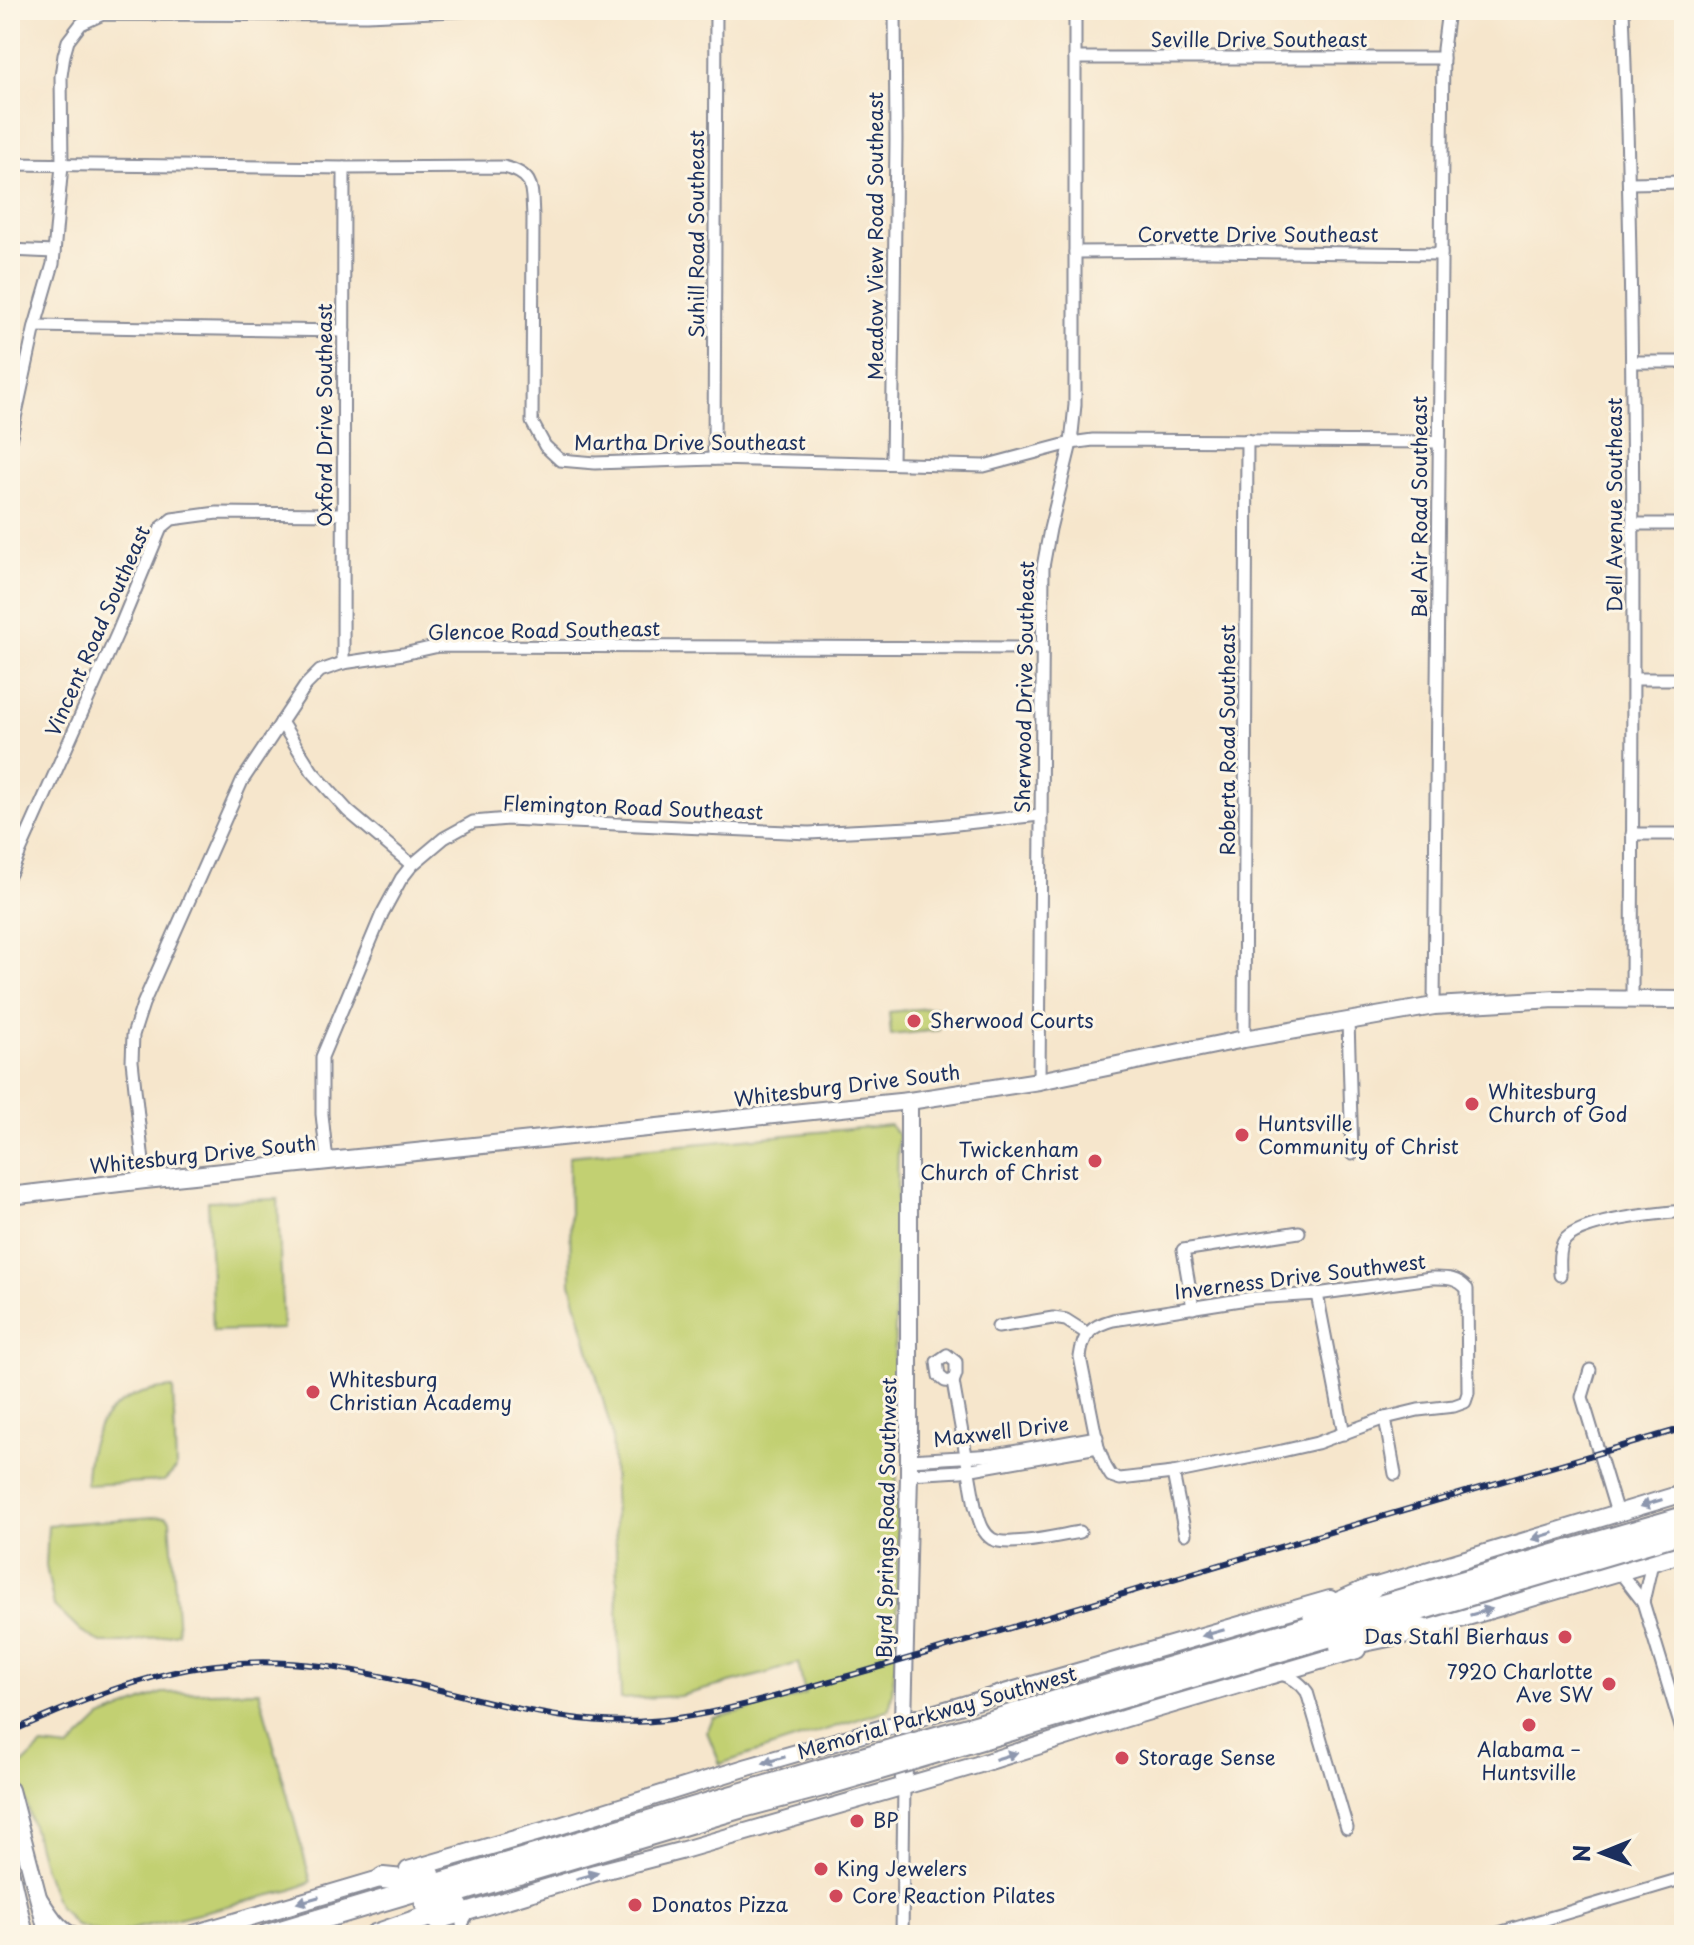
<svg xmlns="http://www.w3.org/2000/svg" width="1694" height="1945" font-family="'Playpen Sans',sans-serif">
	<style>
		.green { fill: #c2d072; stroke: #6e8068; stroke-width: 2 }
		.lines { fill: none; stroke-linecap: round; stroke-linejoin: round }
		.street-casing { stroke: #888a95; stroke-width: 15 }
		.secondary-casing { stroke: #888a95; stroke-width: 20 }
		.primary-casing { stroke: #888a95; stroke-width: 20 }
		.highway-casing { stroke: #888a95; stroke-width: 24 }
		.street { stroke: #fff; stroke-width: 11 }
		.secondary { stroke: #fff; stroke-width: 16 }
		.primary { stroke: #fff; stroke-width: 16 }
		.highway { stroke: #fff; stroke-width: 20 }
		.rail-casing { stroke: #1b2f5e; stroke-width: 6 }
		.rail { stroke: #fcf5e5; stroke-width: 3; stroke-dasharray: 9; stroke-linecap: butt }
		.highway-bridge-casing { stroke: #888a95; stroke-width: 24; stroke-linecap: butt }
		.highway-bridge { stroke: #fff; stroke-width: 20 }
		.oneway { fill: #8d97ae }
		.poi-dot { fill: #d1495b; stroke: #fcf5e5; stroke-width: 3 }
		.labels { text-anchor: middle; stroke-width: 6; stroke-linejoin: round; paint-order: stroke }
		.street-label { font-size: 20px; fill: #1b2f5e; stroke: #fcf5e5 }
		.poi-label { font-size: 20px; fill: #1b2f5e; stroke: #fcf5e5; text-anchor: start }
	</style>
	<rect width="100%" height="100%" fill="#fcf5e5"/>
	<filter id="ink" filterUnits="userSpaceOnUse"><feTurbulence type="fractalNoise" baseFrequency=".0125" numOctaves="2"/><feDisplacementMap in="SourceGraphic" scale="16" xChannelSelector="R" yChannelSelector="G"/><feConvolveMatrix kernelMatrix="1 2 1 2 8 2 1 2 1" color-interpolation-filters="sRGB"/></filter>
	<filter id="wash" filterUnits="userSpaceOnUse"><feTurbulence type="fractalNoise" baseFrequency=".006" numOctaves="4" result="noise"/><feDisplacementMap in="SourceGraphic" scale="32" xChannelSelector="R" yChannelSelector="G"/><feGaussianBlur stdDeviation="1.8" result="paint"/><feColorMatrix in="noise" values="0 0 0 0 0 0 0 0 0 0 0 0 0 0 0 0 0 1.4 0 .05"/><feComposite in="paint" operator="in"/></filter>
	<g filter="url(#wash)">
		<rect width="100%" height="100%" fill="#f6e6cc"/>
		<g class="green">
			<path d="M937 1007 939 1030 891 1035 889 1012Z"/>
			<path d="M890 1125 898 1135 894 1393 898 1530 897 1648 890 1709 720 1764 707 1732 713 1718 780 1702 805 1694 798 1663 764 1674 680 1696 621 1699 612 1433 571 1283 569 1156Z"/>
			<path d="M278 1199 283 1329 213 1331 208 1201Z"/>
			<path d="M173 1388 176 1469 164 1481 86 1485C86 1426 112 1391 173 1388Z"/>
			<path d="M166 1516 170 1520 178 1633 124 1643H101L78 1629 54 1606 46 1566 48 1525Z"/>
			<path d="M259 1691 311 1882 292 1890 109 1935 76 1925 58 1906 44 1869 17 1770 42 1746 69 1749 101 1718 162 1693Z"/>
		</g>
	</g>
	<g filter="url(#ink)">
		<g class="lines">
			<defs>
				<g id="street">
					<path d="M1623 10C1636 340 1633 670 1632 1000"/>
					<path d="M1075 58H1443"/>
					<path d="M10 164 344 168 504 167C536 175 531 188 533 216L532 422 545 446 560 460 595 463 714 459 984 466 1071 443 1093 440 1439 442"/>
					<path d="M1629 183 1684 182"/>
					<path d="M10 250 54 252"/>
					<path d="M1075 252 1212 251 1441 254"/>
					<path d="M35 326 344 331"/>
					<path d="M1633 362H1684"/>
					<path d="M10 441 35 326 53 264 62 165 61 76 64 55 68 41 81 24 103 14 367 15 478 10"/>
					<path d="M714 459 716 10"/>
					<path d="M892 463 896 140 895 10"/>
					<path d="M1633 524H1684"/>
					<path d="M343 663 344 168"/>
					<path d="M1633 679H1684"/>
					<path d="M281 722 312 771 348 811 412 865"/>
					<path d="M1632 834H1684"/>
					<path d="M10 874 117 634 161 528 172 519 217 513 343 514"/>
					<path d="M1434 1006 1443 49 1447 18 1452 10"/>
					<path d="M1348 1021 1352 1154"/>
					<path d="M1244 1039 1247 440"/>
					<path d="M1039 1081 1043 567 1050 529 1071 443 1075 405V10"/>
					<path d="M327 1162 322 1114V1057L382 914 401 879 412 865 444 838 473 822 508 819 809 833 929 827 1040 815"/>
					<path d="M145 1180 132 1061 133 1035 143 1004 242 781 306 685 320 671 343 663 403 654 439 646 1041 648"/>
					<path d="M1560 1275C1560 1264 1558 1253 1563 1243 1573 1221 1660 1213 1684 1211"/>
					<path d="M1431 1278C1446 1278 1457 1277 1467 1289L1468 1393 1465 1402 1454 1406 1418 1410 1385 1418 1317 1443 1282 1451 1173 1473 1120 1479 1111 1476 1105 1466 1098 1447 1080 1357C1083 1334 1091 1326 1113 1320L1253 1298 1317 1294Z"/>
					<path d="M1317 1294 1344 1434"/>
					<path d="M1193 1308 1183 1250 1299 1232"/>
					<path d="M998 1327 1053 1318 1066 1320 1088 1334"/>
					<path d="M947 1355 956 1362V1374L953 1382 945 1381 939 1376 937 1362Z"/>
					<path d="M1590 1370 1582 1397 1617 1513"/>
					<path d="M953 1382 975 1506C979 1518 981 1532 992 1539 1008 1548 1060 1535 1080 1532"/>
					<path d="M1385 1418 1395 1474"/>
					<path d="M909 1460 995 1455 1097 1437"/>
					<path d="M1173 1473 1185 1534"/>
					<path d="M909 1474 961 1471 1098 1447"/>
					<path d="M1619 1571 1643 1602 1684 1737"/>
					<path d="M1643 1602 1652 1563"/>
					<path d="M1278 1673C1291 1677 1299 1681 1307 1692L1347 1828"/>
					<path d="M432 1922 442 1927 446 1935"/>
					<path d="M464 1935 462 1924 470 1910"/>
					<path d="M902 1935 904 1785"/>
					<path d="M1492 1935 1684 1878"/>
				</g>
				<g id="secondary">
					<path d="M10 1196 145 1180 909 1101 1039 1081 1244 1039 1434 1006 1556 999 1684 1000"/>
					<path d="M1360 1591 1684 1493"/>
					<path d="M1413 1633 1684 1553"/>
					<path d="M904 1785 903 1723 909 1474V1101"/>
					<path d="M10 1790 48 1935"/>
					<path d="M10 1870 25 1935"/>
					<path d="M408 1870 553 1828 748 1767 1330 1599"/>
					<path d="M447 1918 595 1873 680 1851 977 1765 1126 1718 1357 1650"/>
				</g>
				<g id="primary">
					<path d="M39 1899C48 1913 57 1928 71 1935"/>
					<path d="M16 1935 17 1900"/>
					<path d="M190 1935 383 1878"/>
				</g>
				<g id="highway">
					<path d="M1313 1614 1372 1588"/>
					<path d="M1340 1646 1422 1629"/>
					<path d="M982 1724 1085 1692 1684 1517"/>
					<path d="M985 1738 1684 1532"/>
					<path d="M383 1878 403 1880 430 1874"/>
					<path d="M425 1902 743 1807 826 1785"/>
					<path d="M267 1935 823 1769"/>
					<path d="M375 1935 458 1906"/>
				</g>
			</defs>
			<use href="#street" class="street-casing"/>
			<use href="#secondary" class="secondary-casing"/>
			<use href="#primary" class="primary-casing"/>
			<use href="#highway" class="highway-casing"/>
			<use href="#street" class="street"/>
			<use href="#secondary" class="secondary"/>
			<use href="#primary" class="primary"/>
			<use href="#highway" class="highway"/>
			<defs>
				<path id="rail" d="M10 1732C76 1703 144 1673 216 1665 274 1658 333 1665 389 1678 482 1698 575 1732 672 1719 729 1711 785 1694 841 1678 922 1655 1002 1630 1083 1606 1283 1545 1483 1487 1684 1428"/>
			</defs>
			<use href="#rail" class="rail-casing"/>
			<use href="#rail" class="rail"/>
			<defs>
				<g id="highway-bridge">
					<path d="M823 1769 982 1724"/>
					<path d="M826 1785 985 1738"/>
				</g>
			</defs>
			<use href="#highway-bridge" class="highway-bridge-casing"/>
			<use href="#highway-bridge" class="highway-bridge"/>
		</g>
		<defs><path id="oneway-solid" d="M-6-.8H1V-3.2L6.5 0L1 3.2V.8H-6Z" transform="scale(2)"/></defs>
		<g class="oneway">
			<use href="#oneway-solid" transform="translate(1651 1503) rotate(163)"/>
			<use href="#oneway-solid" transform="translate(1543 1536) rotate(163)"/>
			<use href="#oneway-solid" transform="translate(1481 1612) rotate(-16)"/>
			<use href="#oneway-solid" transform="translate(1213 1633) rotate(164)"/>
			<use href="#oneway-solid" transform="translate(1006 1756) rotate(-17)"/>
			<use href="#oneway-solid" transform="translate(774 1760) rotate(164)"/>
			<use href="#oneway-solid" transform="translate(587 1876) rotate(-16)"/>
			<use href="#oneway-solid" transform="translate(308 1900) rotate(164)"/>
		</g>
	</g>
	<g class="poi-dot">
		<circle cx="914" cy="1021" r="8"/>
		<circle cx="1472" cy="1104" r="8"/>
		<circle cx="1242" cy="1135" r="8"/>
		<circle cx="1095" cy="1161" r="8"/>
		<circle cx="313" cy="1392" r="8"/>
		<circle cx="1565" cy="1637" r="8"/>
		<circle cx="1609" cy="1684" r="8"/>
		<circle cx="1529" cy="1725" r="8"/>
		<circle cx="1122" cy="1758" r="8"/>
		<circle cx="857" cy="1821" r="8"/>
		<circle cx="821" cy="1869" r="8"/>
		<circle cx="836" cy="1896" r="8"/>
		<circle cx="635" cy="1905" r="8"/>
	</g>
	<g class="labels">
		<g class="street-label">
			<text x="1259" y="47">Seville Drive Southeast</text>
			<text transform="translate(697 234) rotate(-90)" y="7">Suhill Road Southeast</text>
			<text x="1258" y="242">Corvette Drive Southeast</text>
			<text transform="translate(876 236) rotate(-90)" y="7">Meadow View Road Southeast</text>
			<text transform="translate(325 415) rotate(-90)" y="7">Oxford Drive Southeast</text>
			<text x="690" y="450">Martha Drive Southeast</text>
			<text transform="translate(1615 505) rotate(-90)" y="7">Dell Avenue Southeast</text>
			<text transform="translate(1420 507) rotate(-90)" y="7">Bel Air Road Southeast</text>
			<text transform="translate(98 631) rotate(-66)" y="7">Vincent Road Southeast</text>
			<text transform="translate(544 631) rotate(-1)" y="7">Glencoe Road Southeast</text>
			<text transform="translate(1025 687) rotate(-89)" y="7">Sherwood Drive Southeast</text>
			<text transform="translate(1228 740) rotate(-90)" y="7">Roberta Road Southeast</text>
			<text transform="translate(633 808) rotate(2)" y="7">Flemington Road Southeast</text>
			<text transform="translate(847 1086) rotate(-7)" y="7">Whitesburg Drive South</text>
			<text transform="translate(203 1155) rotate(-6)" y="7">Whitesburg Drive South</text>
			<text transform="translate(1300 1277) rotate(-7)" y="7">Inverness Drive Southwest</text>
			<text transform="translate(1001 1432) rotate(-7)" y="7">Maxwell Drive</text>
			<text transform="translate(887 1518) rotate(-89)" y="7">Byrd Springs Road Southwest</text>
			<text transform="translate(937 1713) rotate(-16)" y="7">Memorial Parkway Southwest</text>
		</g>
		<g class="poi-label">
			<text x="930" y="1028">Sherwood Courts</text>
			<text x="1488" y="1099">Whitesburg<tspan x="1488" dy="23">Church of God</tspan></text>
			<text x="1258" y="1131">Huntsville<tspan x="1258" dy="23">Community of Christ</tspan></text>
			<text x="1079" y="1157" text-anchor="end">Twickenham<tspan x="1079" dy="23">Church of Christ</tspan></text>
			<text x="329" y="1387">Whitesburg<tspan x="329" dy="23">Christian Academy</tspan></text>
			<text x="1549" y="1644" text-anchor="end">Das Stahl Bierhaus</text>
			<text x="1593" y="1679" text-anchor="end">7920 Charlotte<tspan x="1593" dy="23">Ave SW</tspan></text>
			<text x="1529" y="1757" text-anchor="middle">Alabama –<tspan x="1529" dy="23">Huntsville</tspan></text>
			<text x="1138" y="1765">Storage Sense</text>
			<text x="873" y="1828">BP</text>
			<text x="837" y="1876">King Jewelers</text>
			<text x="852" y="1903">Core Reaction Pilates</text>
			<text x="651" y="1912">Donatos Pizza</text>
		</g>
	</g>
	<rect width="1694" height="1945" fill="none" stroke="#fcf5e5" stroke-width="40"/>
	<g transform="translate(1602 1853) rotate(269)" stroke="#fcf5e5" stroke-width="6" paint-order="stroke">
	<path d="M0-6L14 30L0 20L-14 30Z" fill="#1b2f5e"/>
	<text y="-12" font-size="22" font-weight="bold" text-anchor="middle" fill="#1b2f5e">N</text>
	</g>
</svg>
